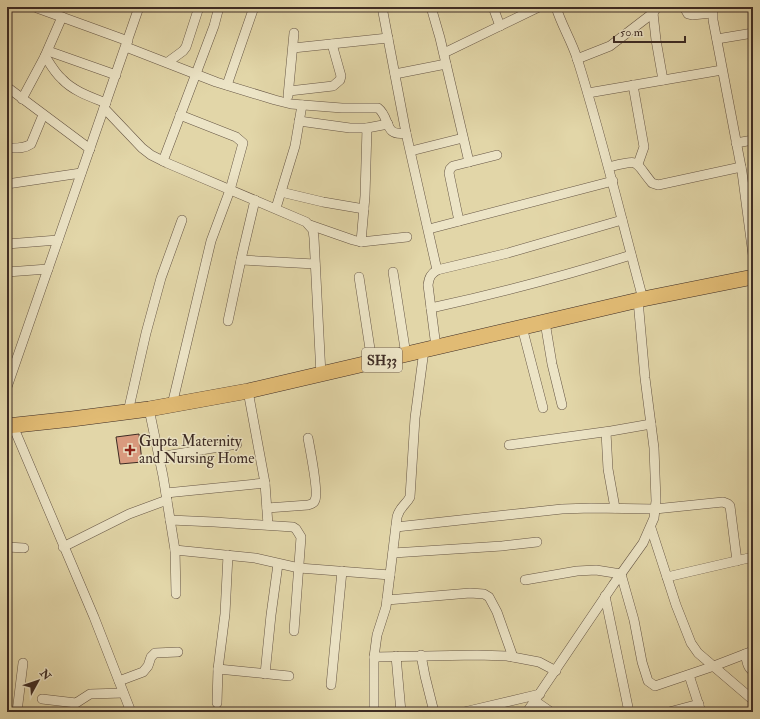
<svg xmlns="http://www.w3.org/2000/svg" width="760" height="719" font-family="'IM FELL Double Pica',serif">
	<style>
		.building { fill: #d99a7e; stroke: #3d2b24 }
		.lines { fill: none; stroke-linecap: round; stroke-linejoin: round }
		.street-casing { stroke: #665645; stroke-width: 10 }
		.primary-casing { stroke: #3d2b24; stroke-width: 16 }
		.street { stroke: #ece4c6; stroke-width: 9 }
		.primary { stroke: #e1bb74; stroke-width: 15 }
		.poi-dot { fill: #8f2418; stroke: #ece4c6; stroke-width: 1.5 }
		.labels { text-anchor: middle; stroke-width: 3; stroke-linejoin: round; paint-order: stroke }
		.shield { fill: #ece4c6; stroke: #726255; stroke-width: 1 }
		.shield-label { font-size: 14px; font-weight: bold; fill: #3d2b24 }
		.poi-label { font-size: 15px; fill: #3d2b24; stroke: #ece4c6; text-anchor: start }
	</style>
	<rect width="100%" height="100%" fill="#e2d6a8"/>
	<filter id="stains"><feTurbulence type="fractalNoise" baseFrequency=".005" numOctaves="4"/><feColorMatrix values="0 0 0 0 .2 0 0 0 0 .09 0 0 0 0 .02 0 0 0 .5 -.17"/></filter>
	<radialGradient id="worn" r=".72"><stop offset=".6" stop-color="#630" stop-opacity="0"/><stop offset="1" stop-color="#630" stop-opacity=".3"/></radialGradient>
	<path class="building" d="M139 434 142 462 120 464 116 437Z"/>
	<g class="lines">
		<defs>
			<g id="street">
				<path d="M382 7 406 133 437 270"/>
				<path d="M431 7 440 38 469 162"/>
				<path d="M493 7 500 26"/>
				<path d="M556 7C561 24 571 40 577 58 602 137 621 218 643 299"/>
				<path d="M684 7 688 14 692 15 712 13"/>
				<path d="M713 7V20L742 172 753 255"/>
				<path d="M37 8 128 41"/>
				<path d="M653 13 656 40 663 80"/>
				<path d="M717 39 753 33"/>
				<path d="M126 47 216 82 275 100 291 104 342 108H378C391 118 383 137 406 133"/>
				<path d="M293 48 388 38"/>
				<path d="M48 51 116 75"/>
				<path d="M444 53 539 7"/>
				<path d="M45 56C50 64 55 73 62 79 73 91 91 97 106 103"/>
				<path d="M577 59 610 46 653 13 657 7"/>
				<path d="M168 62 183 51 186 47 199 7"/>
				<path d="M395 74 446 64"/>
				<path d="M227 85 254 7"/>
				<path d="M633 85 644 147 638 164"/>
				<path d="M7 87 90 149"/>
				<path d="M289 91 333 86 340 80 341 76 332 44"/>
				<path d="M588 93 722 70"/>
				<path d="M288 96 294 33"/>
				<path d="M22 99 45 56 62 17"/>
				<path d="M104 108 142 148 151 155 167 163 306 222 313 230 314 238 321 375"/>
				<path d="M299 121 350 128H367L388 124"/>
				<path d="M736 143 753 140"/>
				<path d="M7 148C15 148 24 149 31 144L43 115"/>
				<path d="M411 151 463 138"/>
				<path d="M163 161 214 26 219 7"/>
				<path d="M609 167C641 159 633 160 652 183L658 185 741 167"/>
				<path d="M7 184 81 173"/>
				<path d="M281 192 323 202 364 209"/>
				<path d="M276 208 295 146 302 105"/>
				<path d="M459 221 449 173 450 169 453 166 497 155"/>
				<path d="M310 225 353 240 361 242 407 237"/>
				<path d="M429 229 613 181"/>
				<path d="M361 242 365 196 367 128"/>
				<path d="M7 244 58 240"/>
				<path d="M241 260 315 264"/>
				<path d="M7 272 48 269"/>
				<path d="M393 272 406 355"/>
				<path d="M359 277 372 362"/>
				<path d="M431 308C499 293 565 276 631 255"/>
				<path d="M228 321 242 255 255 200"/>
				<path d="M545 322 552 364 562 405"/>
				<path d="M522 327 543 408"/>
				<path d="M436 347 428 285C429 277 431 274 437 270L508 253 622 220"/>
				<path d="M7 387 139 7"/>
				<path d="M248 391 265 483 268 525"/>
				<path d="M172 405 211 241 230 190 243 143 236 137 180 115"/>
				<path d="M149 409 163 476 175 550 176 594"/>
				<path d="M128 412 146 333 161 278 182 220"/>
				<path d="M13 426 94 617 131 712"/>
				<path d="M606 432 608 469 615 508"/>
				<path d="M509 445 611 431 651 424"/>
				<path d="M159 457 237 444"/>
				<path d="M166 493 265 483"/>
				<path d="M267 508 308 505C311 504 314 504 315 500 319 493 310 449 308 438"/>
				<path d="M170 520 214 522 293 527 296 529 301 537 294 631"/>
				<path d="M396 527 562 509 591 508 655 509 723 502 728 504 730 506 737 561"/>
				<path d="M651 528 676 605 691 643 698 653 753 700"/>
				<path d="M7 547 24 548"/>
				<path d="M63 547 129 514 167 500"/>
				<path d="M175 550 255 558 299 568 390 575"/>
				<path d="M393 553 502 546 537 542"/>
				<path d="M667 577 753 557"/>
				<path d="M525 580 577 571 596 570 621 574 634 620 642 662 648 681 655 686 714 666 753 651"/>
				<path d="M605 596 629 712"/>
				<path d="M387 600 470 593 484 594 489 597 497 612 513 657"/>
				<path d="M745 654C747 660 747 668 753 671"/>
				<path d="M421 655 425 676 434 712"/>
				<path d="M396 656 401 712"/>
				<path d="M374 657 477 655 507 656 539 662 556 671"/>
				<path d="M218 669 289 676"/>
				<path d="M265 674 271 615 278 564"/>
				<path d="M689 675 701 712"/>
				<path d="M119 681 143 672 148 666 151 657 155 653 178 652"/>
				<path d="M331 685 342 571"/>
				<path d="M42 699 76 703 90 694 123 693"/>
				<path d="M535 701 551 712"/>
				<path d="M217 703 218 669 225 614 228 555"/>
				<path d="M17 712 23 663"/>
				<path d="M374 712V657L377 635 386 607 397 517C400 506 406 505 410 497L415 418 424 350"/>
				<path d="M464 712 540 694"/>
				<path d="M527 712 613 585 643 543 654 518 656 501 654 448 645 378 638 300"/>
				<path d="M669 712 699 704"/>
			</g>
			<path id="primary" d="M7 426 72 419 149 409 248 391 643 299 753 277"/>
		</defs>
		<use href="#street" class="street-casing"/>
		<use href="#primary" class="primary-casing"/>
		<use href="#street" class="street"/>
		<use href="#primary" class="primary"/>
	</g>
	<path class="poi-dot" d="M128 444h4v4h4v4h-4v4h-4v-4h-4v-4h4z"/>
	<g class="labels">
		<rect class="shield" x="362" y="348" width="40" height="24" rx="3"/>
		<g class="shield-label">
			<text x="382" y="365">SH33</text>
		</g>
		<g class="poi-label">
			<text x="139" y="446">Gupta Maternity<tspan x="139" dy="17">and Nursing Home</tspan></text>
		</g>
	</g>
	<rect width="760" height="719" fill="none" stroke="#e2d6a8" stroke-width="24"/>
	<rect x="8" y="8" width="744" height="703" fill="none" stroke="#3d2b24" stroke-width="2"/>
	<rect x="12" y="12" width="736" height="695" fill="none" stroke="#3d2b24"/>
	<g transform="translate(38 681) rotate(50)" stroke="#ece4c6" stroke-width="3" paint-order="stroke">
	<path d="M0-3L7 15L0 10L-7 15Z" fill="#3d2b24"/>
	<text y="-6" font-size="11" font-weight="bold" text-anchor="middle" fill="#3d2b24">N</text>
	</g>
	<path d="M614 36v6h71v-6" fill="none" stroke="#3d2b24" stroke-width="2"/>
	<text x="620" y="36" font-size="12" fill="#3d2b24" stroke="#ece4c6" stroke-width="3" paint-order="stroke">50 m</text>
	<rect width="100%" height="100%" filter="url(#stains)"/>
	<rect width="100%" height="100%" fill="url(#worn)"/>
</svg>
